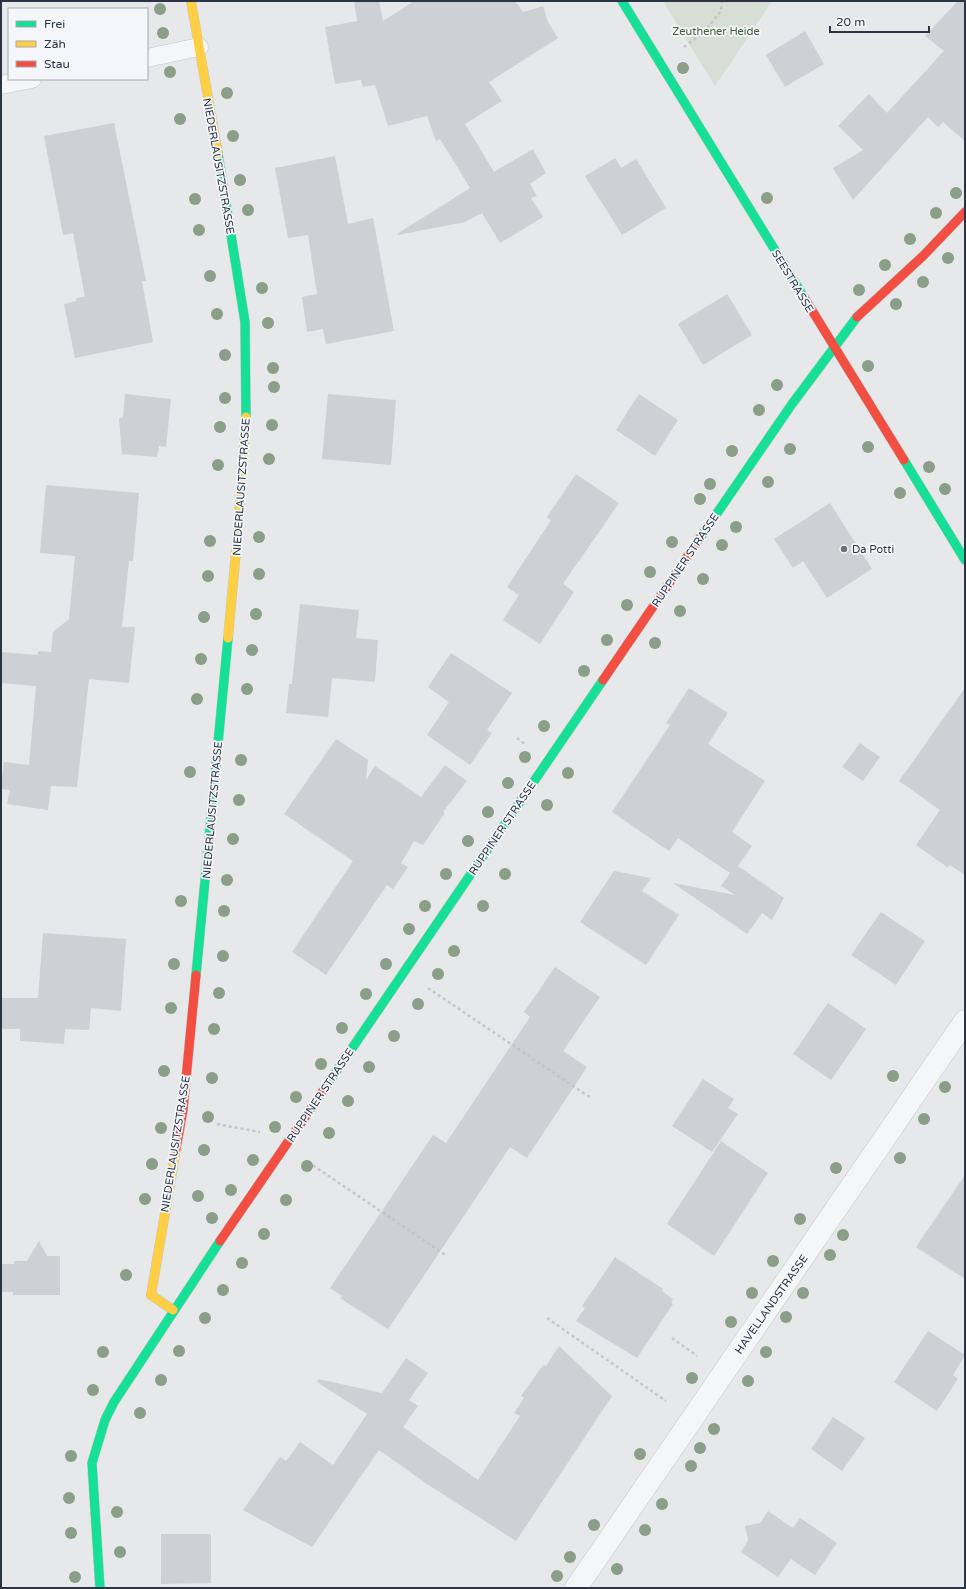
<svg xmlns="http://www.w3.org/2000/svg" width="966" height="1589" font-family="'Varela Round',sans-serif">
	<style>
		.green { fill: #d6ded6 }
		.building { fill: #ced0d3 }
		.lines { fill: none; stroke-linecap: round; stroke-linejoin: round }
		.lane-casing { stroke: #c4c6c8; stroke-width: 19 }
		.street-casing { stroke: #c4c6c8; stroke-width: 23 }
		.fast-casing { stroke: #c4c6c8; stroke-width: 10 }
		.slow-casing { stroke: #c4c6c8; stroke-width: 10 }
		.jam-casing { stroke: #c4c6c8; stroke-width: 10 }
		.path { stroke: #c5c6ca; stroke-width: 2.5; stroke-dasharray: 3 3; stroke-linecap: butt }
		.lane { stroke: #f5f6f7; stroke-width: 18 }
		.street { stroke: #f5f6f7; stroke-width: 22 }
		.fast { stroke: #16e098; stroke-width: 9 }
		.slow { stroke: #ffcf43; stroke-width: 9 }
		.jam { stroke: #f24e42; stroke-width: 9 }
		.tree { fill: #8a9e88 }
		.poi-dot { fill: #6c737f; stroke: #f4f6f9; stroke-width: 1.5 }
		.labels { text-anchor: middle; stroke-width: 3.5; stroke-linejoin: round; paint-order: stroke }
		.park-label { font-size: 11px; fill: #3f6138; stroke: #f4f6f9 }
		.street-label { font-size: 11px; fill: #2b3445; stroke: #f4f6f9 }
		.poi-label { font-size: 11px; fill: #2b3445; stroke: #f4f6f9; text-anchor: start }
	</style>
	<rect width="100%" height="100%" fill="#e6e8ea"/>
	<path class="green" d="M663 1H772L715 86Z"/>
	<g class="building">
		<path d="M354 1H379L383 21 414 1H515L523 12 543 6 548 22 558 38 489 82 502 101 465 124 494 172 533 149 546 173 530 184 537 196 531 198 543 217 500 243 482 213 465 222 398 235 397 234 470 188 440 139 436 141 427 116 388 126 375 85 363 87 361 80 335 84 325 27 357 21Z"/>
		<path d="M958 1H965V141L943 122 938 127 928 117 853 200 833 168 863 150 838 126 869 94 887 113 944 51 925 36Z"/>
		<path d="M805 31 824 64 785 87 766 55Z"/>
		<path d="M114 123 146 281H142L153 342 75 358 64 304 76 301V298L85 297 73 233 63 235 44 136Z"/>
		<path d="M335 156 348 224 373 218 394 331 326 344 323 329 307 332 302 297 317 294 308 235 288 238 275 168Z"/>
		<path d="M615 158 621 168 636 159 666 208 622 235 585 176Z"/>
		<path d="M727 294 752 335 703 365 678 324Z"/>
		<path d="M125 394 171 399 166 447 159 446 157 457 122 454 119 418H123Z"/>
		<path d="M328 394 396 400 391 465 322 459Z"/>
		<path d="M639 394 678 420 655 456 616 430Z"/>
		<path d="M576 474 619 503 563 584 574 592 540 644 503 620 519 595 507 587 551 520 547 517Z"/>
		<path d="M46 485 139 493 133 561H129L122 627H135L129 683 89 679 77 787 51 786 48 810 7 804 10 790 1 789 4 762 29 765 36 686 1 683V652L38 655V651L51 652 53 632 69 619 75 556 40 553Z"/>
		<path d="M830 503 872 569 827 598 803 561 793 568 774 539Z"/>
		<path d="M300 604 359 610 356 638 378 640 375 682 332 678 328 717 286 713 289 684H292Z"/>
		<path d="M451 653 512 693 487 730 492 733 470 765 427 735 449 702 428 687Z"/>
		<path d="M689 688 728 713 708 744 765 781 732 832 752 846 738 866 784 898 772 920 762 913 747 934 673 883 735 895 721 886 730 873 678 838 669 851 612 812 670 725 666 723Z"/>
		<path d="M965 688V875L950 865 947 867 916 845 940 810 899 781Z"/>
		<path d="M336 739 368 760 366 780 375 766 421 797 445 765 467 781 443 812 445 813 423 845 414 841 401 863 408 867 393 889 387 885 326 975 292 952 353 861 284 814Z"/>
		<path d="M860 743 880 757 863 781 842 767Z"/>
		<path d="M614 871 651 878 642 891 679 915 646 965 580 922Z"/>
		<path d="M881 912 925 941 896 985 851 955Z"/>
		<path d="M43 933 126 939 121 1011 91 1008 89 1030 65 1029 64 1044 20 1041V1029H1V998H38Z"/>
		<path d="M555 967 600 997 563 1051 587 1067 527 1158 510 1147 388 1329 340 1298 342 1296 330 1288 433 1135 446 1143 530 1017 524 1012Z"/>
		<path d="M828 1003 866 1029 831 1080 793 1054Z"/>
		<path d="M703 1079 734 1099 728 1108 738 1114 712 1152 672 1126Z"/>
		<path d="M721 1141 768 1173 714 1256 667 1224Z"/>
		<path d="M965 1175V1279L916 1247Z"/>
		<path d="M39 1241 47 1256H60V1295H13V1292H1V1264H14V1261H27Z"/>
		<path d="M615 1257 663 1289 662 1291 673 1299 671 1303 673 1304 637 1358 576 1321 585 1308 582 1306Z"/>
		<path d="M928 1331 965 1355 953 1375 958 1379 937 1411 894 1382Z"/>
		<path d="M559 1346 612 1396 516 1541 427 1484 379 1450 312 1547 243 1510 280 1457 286 1461 300 1442 333 1465 367 1414 317 1382 318 1379 382 1393 406 1358 428 1373 409 1400 418 1406 403 1427 478 1480 520 1416 514 1413 524 1398 521 1396 543 1365 546 1366Z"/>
		<path d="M833 1417 865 1438 842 1471 811 1449Z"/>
		<path d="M768 1511 793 1528 800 1518 837 1543 815 1575 791 1559 778 1577 741 1552 748 1540 745 1526 760 1523Z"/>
		<path d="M161 1534H211V1583L161 1584Z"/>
	</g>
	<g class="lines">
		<defs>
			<g id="lane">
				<path d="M147 58 199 47"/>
				<path d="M1 85 32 79"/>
			</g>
			<path id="street" d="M576 1588 965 1021"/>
			<g id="fast">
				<path d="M622 1 805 299"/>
				<path d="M218 154 245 322 246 417"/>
				<path d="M904 460 965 560"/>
				<path d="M700 538 792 404 857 317"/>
				<path d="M196 975 228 638"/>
				<path d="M327 1085 603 680"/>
				<path d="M100 1588 92 1463 105 1420 114 1402 220 1241"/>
			</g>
			<g id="slow">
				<path d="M191 1 218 154"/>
				<path d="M228 638 238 530 246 417"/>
				<path d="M173 1310 151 1295 176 1149"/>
			</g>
			<g id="jam">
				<path d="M805 299 904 460"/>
				<path d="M857 317 923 256 965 212"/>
				<path d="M603 680 700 538"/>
				<path d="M176 1149 183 1110 196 975"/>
				<path d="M220 1241 327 1085"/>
			</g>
		</defs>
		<use href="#lane" class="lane-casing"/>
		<use href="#street" class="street-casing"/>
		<use href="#fast" class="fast-casing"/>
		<use href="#slow" class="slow-casing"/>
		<use href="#jam" class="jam-casing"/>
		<g class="path">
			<path d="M684 47 705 31 721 11 722 1"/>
			<path d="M517 738 525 744"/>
			<path d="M428 988 591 1098"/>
			<path d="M217 1124 260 1132"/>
			<path d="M308 1162 447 1256"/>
			<path d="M547 1318 666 1401"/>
			<path d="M672 1338 697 1356"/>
		</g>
		<use href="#lane" class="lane"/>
		<use href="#street" class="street"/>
		<use href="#fast" class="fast"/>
		<use href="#slow" class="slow"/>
		<use href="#jam" class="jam"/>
	</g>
	<g class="tree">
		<circle cx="160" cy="9" r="6"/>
		<circle cx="163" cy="33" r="6"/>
		<circle cx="683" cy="68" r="6"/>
		<circle cx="170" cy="72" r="6"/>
		<circle cx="227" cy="93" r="6"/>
		<circle cx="180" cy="119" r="6"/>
		<circle cx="233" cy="136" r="6"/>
		<circle cx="240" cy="180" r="6"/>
		<circle cx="956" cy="193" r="6"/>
		<circle cx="767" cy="198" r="6"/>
		<circle cx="195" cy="199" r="6"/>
		<circle cx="248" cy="210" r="6"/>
		<circle cx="936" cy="213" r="6"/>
		<circle cx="199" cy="230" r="6"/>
		<circle cx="910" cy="239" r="6"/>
		<circle cx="948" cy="258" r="6"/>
		<circle cx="885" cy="265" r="6"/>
		<circle cx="210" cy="276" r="6"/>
		<circle cx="923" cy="282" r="6"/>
		<circle cx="262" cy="288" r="6"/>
		<circle cx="859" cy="290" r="6"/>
		<circle cx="896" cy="304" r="6"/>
		<circle cx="217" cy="314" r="6"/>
		<circle cx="268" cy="323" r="6"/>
		<circle cx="225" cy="355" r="6"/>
		<circle cx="868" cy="366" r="6"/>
		<circle cx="273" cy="368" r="6"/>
		<circle cx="777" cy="385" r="6"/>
		<circle cx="274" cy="387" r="6"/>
		<circle cx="225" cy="398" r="6"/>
		<circle cx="759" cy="410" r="6"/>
		<circle cx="272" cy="425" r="6"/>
		<circle cx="220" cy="427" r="6"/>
		<circle cx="868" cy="447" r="6"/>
		<circle cx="790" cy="449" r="6"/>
		<circle cx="732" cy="451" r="6"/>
		<circle cx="269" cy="459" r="6"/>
		<circle cx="218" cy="465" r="6"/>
		<circle cx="929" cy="467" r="6"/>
		<circle cx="768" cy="482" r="6"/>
		<circle cx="710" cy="484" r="6"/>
		<circle cx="945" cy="489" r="6"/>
		<circle cx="900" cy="493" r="6"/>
		<circle cx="700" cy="499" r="6"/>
		<circle cx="736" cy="527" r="6"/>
		<circle cx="259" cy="537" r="6"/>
		<circle cx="210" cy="541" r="6"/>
		<circle cx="672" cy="542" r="6"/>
		<circle cx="722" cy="545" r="6"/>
		<circle cx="650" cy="572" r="6"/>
		<circle cx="259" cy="574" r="6"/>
		<circle cx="208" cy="576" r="6"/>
		<circle cx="703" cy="579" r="6"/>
		<circle cx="627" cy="605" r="6"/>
		<circle cx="680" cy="611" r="6"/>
		<circle cx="256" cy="614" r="6"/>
		<circle cx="204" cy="617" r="6"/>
		<circle cx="607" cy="640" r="6"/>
		<circle cx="655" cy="643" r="6"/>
		<circle cx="252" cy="650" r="6"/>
		<circle cx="201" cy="659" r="6"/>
		<circle cx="584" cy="671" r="6"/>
		<circle cx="247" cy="689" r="6"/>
		<circle cx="197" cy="699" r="6"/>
		<circle cx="544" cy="726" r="6"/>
		<circle cx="525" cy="757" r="6"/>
		<circle cx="241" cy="760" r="6"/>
		<circle cx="190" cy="772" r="6"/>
		<circle cx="568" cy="773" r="6"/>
		<circle cx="508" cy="783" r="6"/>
		<circle cx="239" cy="800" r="6"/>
		<circle cx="547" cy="805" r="6"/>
		<circle cx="488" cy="812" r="6"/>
		<circle cx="233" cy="839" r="6"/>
		<circle cx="468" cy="841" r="6"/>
		<circle cx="446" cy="874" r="6"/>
		<circle cx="505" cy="874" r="6"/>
		<circle cx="227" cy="880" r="6"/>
		<circle cx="181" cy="901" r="6"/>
		<circle cx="425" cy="906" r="6"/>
		<circle cx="483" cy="906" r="6"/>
		<circle cx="224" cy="911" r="6"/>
		<circle cx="409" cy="929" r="6"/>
		<circle cx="454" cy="951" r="6"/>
		<circle cx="223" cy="956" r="6"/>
		<circle cx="174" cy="964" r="6"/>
		<circle cx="386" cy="964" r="6"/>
		<circle cx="438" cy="974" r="6"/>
		<circle cx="219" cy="993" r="6"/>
		<circle cx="366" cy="994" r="6"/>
		<circle cx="418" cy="1004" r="6"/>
		<circle cx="171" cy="1008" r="6"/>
		<circle cx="342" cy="1028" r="6"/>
		<circle cx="214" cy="1029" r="6"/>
		<circle cx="394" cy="1036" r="6"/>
		<circle cx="321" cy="1064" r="6"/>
		<circle cx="369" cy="1067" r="6"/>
		<circle cx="164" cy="1071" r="6"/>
		<circle cx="893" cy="1076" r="6"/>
		<circle cx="212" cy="1078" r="6"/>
		<circle cx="945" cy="1087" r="6"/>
		<circle cx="296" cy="1097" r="6"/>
		<circle cx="348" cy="1101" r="6"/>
		<circle cx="208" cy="1117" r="6"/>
		<circle cx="924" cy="1119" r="6"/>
		<circle cx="275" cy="1127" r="6"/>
		<circle cx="161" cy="1128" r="6"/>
		<circle cx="329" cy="1133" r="6"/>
		<circle cx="204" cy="1150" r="6"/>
		<circle cx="900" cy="1158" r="6"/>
		<circle cx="253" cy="1160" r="6"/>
		<circle cx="152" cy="1164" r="6"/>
		<circle cx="307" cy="1166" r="6"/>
		<circle cx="836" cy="1168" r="6"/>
		<circle cx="231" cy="1190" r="6"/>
		<circle cx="198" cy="1196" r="6"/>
		<circle cx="145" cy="1199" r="6"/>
		<circle cx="286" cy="1200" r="6"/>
		<circle cx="212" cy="1218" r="6"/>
		<circle cx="800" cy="1219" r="6"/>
		<circle cx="264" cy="1234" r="6"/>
		<circle cx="843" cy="1235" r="6"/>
		<circle cx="830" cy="1255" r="6"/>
		<circle cx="773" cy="1261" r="6"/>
		<circle cx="242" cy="1263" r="6"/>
		<circle cx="126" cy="1275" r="6"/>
		<circle cx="223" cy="1290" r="6"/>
		<circle cx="752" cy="1293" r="6"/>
		<circle cx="803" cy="1293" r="6"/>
		<circle cx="786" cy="1317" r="6"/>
		<circle cx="205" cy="1318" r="6"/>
		<circle cx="731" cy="1322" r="6"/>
		<circle cx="179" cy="1351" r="6"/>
		<circle cx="103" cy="1352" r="6"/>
		<circle cx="766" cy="1352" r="6"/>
		<circle cx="692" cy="1378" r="6"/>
		<circle cx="161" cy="1380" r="6"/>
		<circle cx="748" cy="1381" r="6"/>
		<circle cx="93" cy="1390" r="6"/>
		<circle cx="140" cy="1413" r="6"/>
		<circle cx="714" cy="1429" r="6"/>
		<circle cx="700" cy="1448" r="6"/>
		<circle cx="640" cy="1454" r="6"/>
		<circle cx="71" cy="1456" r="6"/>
		<circle cx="691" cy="1466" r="6"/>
		<circle cx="69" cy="1498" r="6"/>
		<circle cx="662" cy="1504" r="6"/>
		<circle cx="117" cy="1512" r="6"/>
		<circle cx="594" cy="1525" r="6"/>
		<circle cx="645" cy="1530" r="6"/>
		<circle cx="71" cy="1533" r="6"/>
		<circle cx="120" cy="1552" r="6"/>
		<circle cx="570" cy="1557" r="6"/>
		<circle cx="617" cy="1569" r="6"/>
		<circle cx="557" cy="1576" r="6"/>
		<circle cx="75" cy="1577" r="6"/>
	</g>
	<circle class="poi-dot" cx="844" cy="549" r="4"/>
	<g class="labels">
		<g class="park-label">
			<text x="716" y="35">Zeuthener Heide</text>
		</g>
		<g class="street-label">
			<text transform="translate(219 166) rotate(80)" y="4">NIEDERLAUSITZSTRASSE</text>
			<text transform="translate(793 281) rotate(59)" y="4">SEESTRASSE</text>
			<text transform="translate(241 487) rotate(-86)" y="4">NIEDERLAUSITZSTRASSE</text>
			<text transform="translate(685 560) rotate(-56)" y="4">RUPPINER STRASSE</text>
			<text transform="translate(212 810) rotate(-85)" y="4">NIEDERLAUSITZSTRASSE</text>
			<text transform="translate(502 828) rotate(-56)" y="4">RUPPINER STRASSE</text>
			<text transform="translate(320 1095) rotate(-56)" y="4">RUPPINER STRASSE</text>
			<text transform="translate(175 1144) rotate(-81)" y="4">NIEDERLAUSITZSTRASSE</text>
			<text transform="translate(771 1304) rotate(-55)" y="4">HAVELLANDSTRASSE</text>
		</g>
		<g class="poi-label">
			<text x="852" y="553">Da Potti</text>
		</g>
	</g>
	<rect width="966" height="1589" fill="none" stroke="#2b3445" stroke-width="4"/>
	<rect x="8" y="8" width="140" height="72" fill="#f4f6f9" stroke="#a4a8b1"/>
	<rect x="16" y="21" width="20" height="6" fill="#16e098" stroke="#a4a8b1"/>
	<text x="44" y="28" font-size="12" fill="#2b3445">Frei</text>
	<rect x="16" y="41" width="20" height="6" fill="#ffcf43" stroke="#a4a8b1"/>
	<text x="44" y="48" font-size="12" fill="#2b3445">Zäh</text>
	<rect x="16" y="61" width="20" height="6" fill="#f24e42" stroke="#a4a8b1"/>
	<text x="44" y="68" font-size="12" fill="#2b3445">Stau</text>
	<path d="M830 26v6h99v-6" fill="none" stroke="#2b3445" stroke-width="2"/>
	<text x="836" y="26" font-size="12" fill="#2b3445" stroke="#f4f6f9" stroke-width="3" paint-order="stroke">20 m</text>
</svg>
